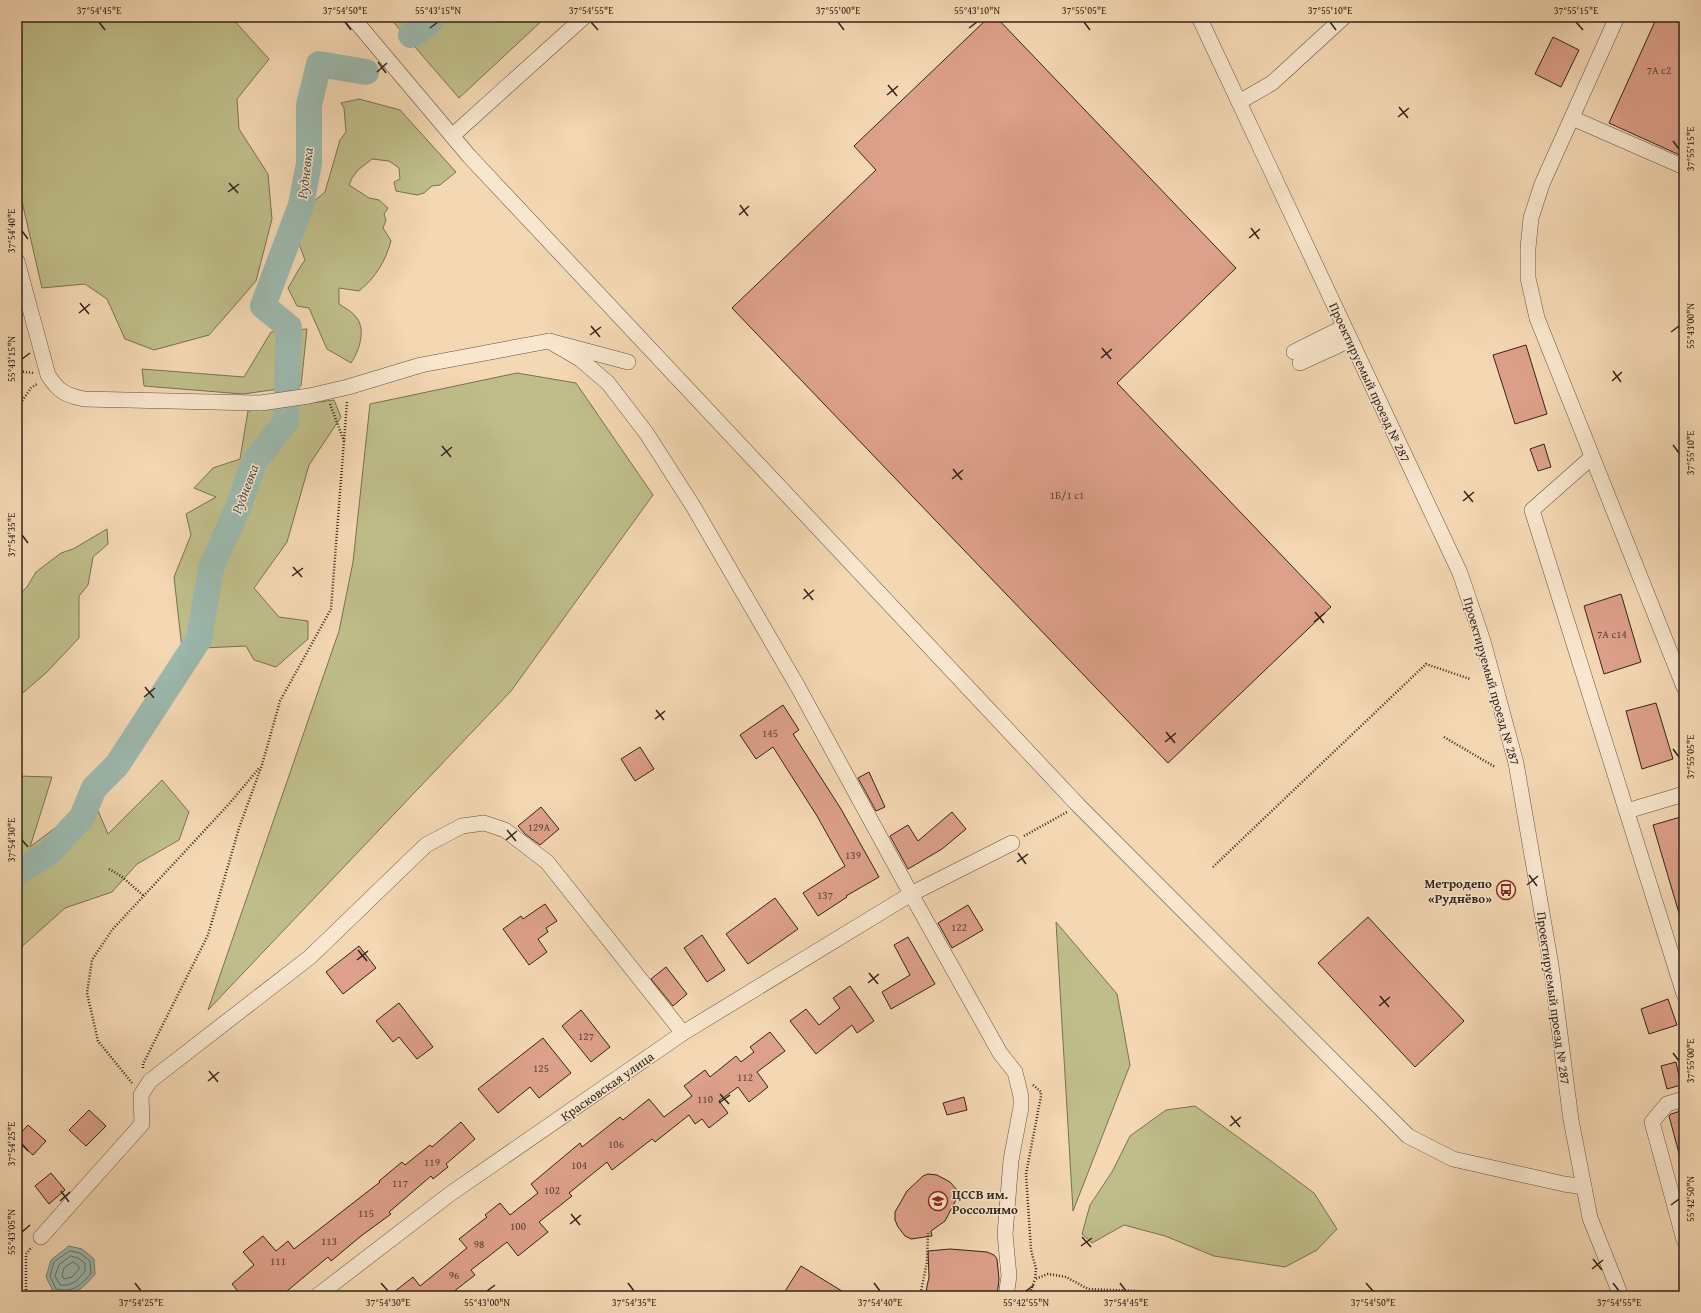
<svg xmlns="http://www.w3.org/2000/svg" width="1701" height="1313" font-family="'Gentium Book Plus',serif">
	<style>
		.green { fill: #bfbe8a; stroke: #787152 }
		.water { fill: #9cb9ae; stroke: #717d73 }
		.lines { fill: none; stroke-linecap: round; stroke-linejoin: round }
		.shore { stroke: #666e64; stroke-width: 1 }
		.river { stroke: #9cb9ae; stroke-width: 26 }
		.building { fill: #dda08a; stroke: #31241b }
		.minor-casing { stroke: #625141; stroke-width: 16 }
		.path { stroke: #31241b; stroke-width: 2.5; stroke-dasharray: 1 2; stroke-linecap: butt }
		.minor { stroke: #f8e6ce; stroke-width: 15 }
		.ticks { fill: none; stroke: #31241b; stroke-width: 1.5 }
		.labels { text-anchor: middle; stroke-width: 3; stroke-linejoin: round; paint-order: stroke }
		.number-label { font-size: 11px; fill: #5c4337 }
		.street-label { font-size: 13px; fill: #31241b; stroke: #f8e6ce }
		.poi-label { font-size: 13px; font-weight: bold; fill: #31241b; stroke: #f8e6ce; text-anchor: end }
		.water-label { font-size: 14px; font-style: italic; fill: #515147; stroke: #f8e6ce }
		.neatline { fill: none; stroke: #31241b; stroke-width: 1.5 }
		.ticks-label { font-size: 10px; text-anchor: middle; fill: #31241b }
	</style>
	<rect width="100%" height="100%" fill="#f4d8b3"/>
	<filter id="stains"><feTurbulence type="fractalNoise" baseFrequency=".005" numOctaves="4"/><feColorMatrix values="0 0 0 0 .2 0 0 0 0 .09 0 0 0 0 .02 0 0 0 .5 -.17"/></filter>
	<radialGradient id="worn" r=".72"><stop offset=".6" stop-color="#630" stop-opacity="0"/><stop offset="1" stop-color="#630" stop-opacity=".3"/></radialGradient>
	<g class="green">
		<path d="M17 17H231L269 59 237 99 239 129 268 174 272 219 256 281 209 335 154 350 125 339 107 299 85 284 42 288 17 180Z"/>
		<path d="M389 17H546L459 98Z"/>
		<path d="M359 99 400 110 456 172 440 185 432 186 424 193 417 195 396 191 394 182 400 179 399 168 389 161 372 159 358 170 352 178 349 185 369 198 379 200 388 208 384 214 386 220 383 228 391 241C385 262 376 277 359 291L339 288V304C345 308 353 312 357 318 366 331 359 351 351 363L327 349 309 308 297 306 288 288C294 279 298 269 305 260L298 241 304 232 308 214 313 202 325 192 340 140 346 132 344 108 341 103Z"/>
		<path d="M307 329 301 386 243 394 144 386 142 369 244 377 271 332Z"/>
		<path d="M517 373 576 383 653 495 511 691 208 1010 339 631 353 562 370 404Z"/>
		<path d="M334 400 341 417 309 465 287 542 254 588 279 617 308 621V639L276 667 254 660 246 646 182 649 174 577 191 535 186 514 216 497 194 488 213 468 240 459 248 411Z"/>
		<path d="M107 529 108 544 93 557 88 585 79 596V638L47 672 17 698V597L27 587 36 572 61 553 73 549Z"/>
		<path d="M17 776 52 777 30 847 93 799 108 834 162 780 189 812 179 840 137 864 112 892 65 908 17 951Z"/>
		<path d="M1056 922 1117 994 1130 1065 1073 1211Z"/>
		<path d="M1195 1106 1271 1161 1314 1193 1337 1229 1317 1250 1285 1267 1214 1256 1165 1236 1124 1225 1092 1243 1082 1234 1090 1205 1112 1172 1130 1136 1166 1110Z"/>
	</g>
	<path class="water" d="M69 1246 82 1249 94 1259 95 1274C81 1290 76 1296 54 1293L46 1277 51 1260Z"/>
	<g class="lines">
		<g class="shore">
			<path d="M70 1251 80 1253 90 1261 91 1273C81 1286 72 1293 56 1289L50 1276 54 1262Z"/>
			<path d="M71 1256 78 1258 85 1263V1271C79 1279 72 1287 60 1285L55 1276 59 1265Z"/>
			<path d="M73 1262 79 1266V1269L72 1277 64 1279 62 1275 64 1268Z"/>
		</g>
		<g class="river">
			<path d="M411 35 428 24 433 17"/>
			<path d="M17 872 48 854 82 817 94 788 117 765 199 639 211 568 238 508 254 462 286 421 289 327 263 306 301 205 309 163V105L319 64 366 72"/>
		</g>
	</g>
	<g class="building">
		<path d="M989 17H996L1236 268 1117 383 1331 607 1168 763 732 308 876 170 854 146Z"/>
		<path d="M1657 17H1684V157L1609 123Z"/>
		<path d="M1553 37 1579 50 1561 87 1535 74Z"/>
		<path d="M1526 345 1547 414 1515 424 1493 355Z"/>
		<path d="M1544 444 1551 467 1538 471 1530 449Z"/>
		<path d="M1621 594 1641 662 1604 674 1584 606Z"/>
		<path d="M1656 703 1673 759 1642 769 1626 711Z"/>
		<path d="M783 705 799 730 793 734 841 809 879 877 846 896 847 897 818 916 803 893 845 866 817 816 773 747 756 759 740 735Z"/>
		<path d="M640 747 654 769 635 781 621 759Z"/>
		<path d="M869 772 885 807 876 811 858 778Z"/>
		<path d="M541 807 559 829 540 845 525 834 518 826Z"/>
		<path d="M952 812 966 829 942 849 908 869 890 836 908 825 918 841Z"/>
		<path d="M1684 816V919L1681 920 1653 825Z"/>
		<path d="M775 898 798 929 748 964 726 934Z"/>
		<path d="M545 904 557 921 546 928 548 932 538 939 547 952 529 965 503 929 521 916 523 919Z"/>
		<path d="M968 905 983 930 952 948 938 923Z"/>
		<path d="M1368 917 1464 1021 1415 1067 1318 963Z"/>
		<path d="M702 935 725 970 707 982 684 948Z"/>
		<path d="M908 937 935 984 891 1009 882 992 910 975 894 945Z"/>
		<path d="M359 946 376 968 343 994 326 972Z"/>
		<path d="M666 967 687 994 673 1006 651 979Z"/>
		<path d="M850 986 874 1021 857 1033 852 1025 816 1054 790 1021 806 1009 819 1025 840 1008 833 998Z"/>
		<path d="M1668 999 1677 1025 1649 1034 1641 1009Z"/>
		<path d="M399 1003 433 1047 417 1059 399 1037 393 1042 376 1021Z"/>
		<path d="M581 1010 610 1047 591 1062 562 1026Z"/>
		<path d="M770 1032 785 1051 757 1072 768 1087 749 1102 738 1087 719 1101 728 1113 709 1128 702 1119 695 1124 689 1115 655 1142 652 1139 612 1170 607 1162 569 1193 572 1196 539 1222 548 1232 518 1256 507 1242 471 1270 475 1275 448 1296H389L413 1277 420 1286 467 1248 459 1239 487 1217 485 1215 500 1203 510 1215 538 1193 531 1184 580 1143 582 1147 620 1117 623 1120 649 1099 664 1117 692 1096 684 1086 705 1070 710 1077 736 1056 741 1062 754 1052 750 1047Z"/>
		<path d="M543 1038 571 1073 539 1098 530 1087 498 1113 478 1089Z"/>
		<path d="M1676 1062 1681 1085 1667 1089 1661 1066Z"/>
		<path d="M964 1097 967 1110 947 1115 943 1103Z"/>
		<path d="M89 1110 106 1126 86 1146 69 1130Z"/>
		<path d="M1684 1110V1157H1680L1669 1116 1671 1114Z"/>
		<path d="M461 1122 475 1139 446 1164 448 1167 433 1179 431 1176 389 1212 391 1214 361 1236 331 1261 328 1257 281 1296H242L232 1284 254 1265 243 1252 263 1236 276 1251 288 1241 294 1249 380 1182 379 1181 402 1162 405 1165 430 1145 432 1147Z"/>
		<path d="M28 1125 46 1141 33 1155 17 1141V1137Z"/>
		<path d="M51 1173 65 1190 49 1204 35 1186Z"/>
		<path d="M928 1174 937 1175 950 1182 957 1190V1198L945 1221 931 1231 932 1236 911 1239 905 1236 898 1227 895 1220V1212L907 1191 923 1176Z"/>
		<path d="M950 1249 987 1252 994 1255 997 1259 999 1279 997 1296H925L929 1277 928 1251Z"/>
		<path d="M801 1266 850 1296H782Z"/>
	</g>
	<g class="lines">
		<defs>
			<g id="minor">
				<path d="M352 17 469 156 1078 805 1408 1136 1453 1159 1564 1184 1584 1187"/>
				<path d="M1199 17 1460 573 1483 641 1516 763 1551 965 1571 1120 1590 1218 1621 1296"/>
				<path d="M1617 17 1542 184 1531 218 1528 248V278L1537 318 1684 687"/>
				<path d="M1239 102 1272 83 1344 17"/>
				<path d="M1572 118 1684 167"/>
				<path d="M452 136 584 17"/>
				<path d="M17 261 48 375C59 392 65 395 84 399L261 403 309 396 348 387 421 365 549 341 628 362"/>
				<path d="M549 341 580 359 608 383 647 434 693 506 798 687 911 894 1000 1053 1015 1072 1021 1097V1107L1011 1160 1005 1234 1009 1276 1006 1296"/>
				<path d="M1294 352 1344 327"/>
				<path d="M1300 363 1350 340"/>
				<path d="M1592 457 1532 510 1684 994"/>
				<path d="M1627 811 1684 794"/>
				<path d="M1684 1099 1667 1104 1652 1122 1684 1240"/>
				<path d="M41 1237 142 1124 141 1095 150 1081 310 957 426 845 462 826 484 823 505 830 547 862 683 1033"/>
				<path d="M317 1296 450 1194 683 1033 911 894 1012 843"/>
			</g>
		</defs>
		<use href="#minor" class="minor-casing"/>
		<g class="path">
			<path d="M17 371 34 373"/>
			<path d="M330 404 344 441"/>
			<path d="M17 408 31 388 37 384"/>
			<path d="M1444 737 1495 767"/>
			<path d="M1024 836 1067 812"/>
			<path d="M1213 867 1426 664 1470 679"/>
			<path d="M109 869 121 876 144 896"/>
			<path d="M143 1068V1064L208 935 239 828 262 765 280 701 331 609 347 402"/>
			<path d="M132 1083 98 1041 87 993 92 960 112 930 229 804 260 767"/>
			<path d="M1033 1085 1041 1092V1096L1026 1174 1031 1250 1036 1269 1035 1279 1048 1274 1066 1277 1088 1289 1139 1291 1184 1296"/>
			<path d="M26 1296V1254L32 1247"/>
			<path d="M920 1296 927 1262 928 1233"/>
			<path d="M1029 1296 1035 1279"/>
		</g>
		<use href="#minor" class="minor"/>
	</g>
	<path class="ticks" d="M99 22 105 30M345 22 351 30M591 22 598 30M838 22 844 30M1084 22 1090 30M1330 22 1336 30M1576 22 1583 30M430 28 438 22M969 28 977 22M378 62 386 73M377 72 387 63M888 85 897 96M887 95 898 86M1399 107 1408 118M1398 117 1409 108M1673 141 1679 149M229 183 238 193M228 192 239 184M740 205 748 216M739 215 749 206M1251 228 1259 239M22 231 28 239M1249 238 1260 229M80 303 89 314M79 313 90 304M591 326 600 337M1671 332 1679 326M590 335 601 327M1102 348 1111 359M1101 358 1112 349M22 359 30 353M1613 371 1621 382M1612 381 1622 372M1673 445 1679 453M442 446 451 457M441 456 452 447M953 469 962 480M952 479 963 470M1464 491 1473 502M1463 501 1474 492M22 535 28 543M293 567 302 577M292 576 303 568M804 589 813 600M803 599 814 590M1315 612 1324 623M1314 622 1325 613M145 687 154 698M144 697 155 688M656 710 664 720M655 719 665 711M1166 732 1175 743M1165 742 1176 733M1673 749 1679 757M507 830 516 841M22 840 28 847M506 840 517 831M1018 853 1026 864M1017 862 1028 854M1529 875 1537 886M1527 885 1538 876M358 950 367 961M357 960 368 951M869 973 878 984M868 983 879 974M1380 996 1389 1007M1379 1006 1390 997M1673 1053 1679 1061M209 1071 218 1082M208 1081 219 1072M720 1094 729 1104M719 1103 730 1095M1231 1116 1240 1127M1230 1126 1241 1117M22 1144 28 1151M61 1191 69 1202M60 1201 70 1192M1671 1205 1679 1199M571 1214 580 1225M570 1224 581 1215M22 1232 30 1225M1082 1237 1091 1247M1081 1246 1092 1238M1593 1259 1602 1270M1592 1269 1603 1260M135 1283 141 1291M381 1283 388 1291M628 1283 634 1291M874 1283 880 1291M1120 1283 1126 1291M1366 1283 1373 1291M1613 1283 1619 1291M487 1291 495 1285M1026 1291 1034 1285"/>
	<defs>
		<symbol id="bus-ring" viewBox="-11 -11 22 22"><circle r="9.5" fill="#f8e6ce" stroke="#8f2418" stroke-width="1.5"/><path d="M-5-6H5V4H4V6H2V4H-2V6H-4V4H-5ZM-3.5-4V0h7V-4ZM-3.5 1.2v1.5H-2V1.2ZM2 1.2v1.5H3.5V1.2Z" fill="#8f2418"/></symbol>
		<symbol id="school-ring" viewBox="-11 -11 22 22"><circle r="9.5" fill="#f8e6ce" stroke="#8f2418" stroke-width="1.5"/><path d="M0-5L7-2L0 1L-7-2ZM-4 1L0 2.5L4 1V4Q0 6-4 4Z" fill="#8f2418"/></symbol>
	</defs>
	<g fill-rule="evenodd">
		<use href="#bus-ring" x="1495" y="879" width="22" height="22"/>
		<use href="#school-ring" x="927" y="1190" width="22" height="22"/>
	</g>
	<g class="labels">
		<g class="number-label">
			<text x="1659" y="74">7А с2</text>
			<text x="1067" y="499">1Б/1 с1</text>
			<text x="1612" y="638">7А с14</text>
			<text x="770" y="737">145</text>
			<text x="539" y="831">129А</text>
			<text x="853" y="859">139</text>
			<text x="825" y="899">137</text>
			<text x="959" y="931">122</text>
			<text x="586" y="1040">127</text>
			<text x="541" y="1072">125</text>
			<text x="745" y="1081">112</text>
			<text x="705" y="1103">110</text>
			<text x="616" y="1148">106</text>
			<text x="432" y="1166">119</text>
			<text x="579" y="1169">104</text>
			<text x="400" y="1187">117</text>
			<text x="552" y="1194">102</text>
			<text x="366" y="1217">115</text>
			<text x="518" y="1230">100</text>
			<text x="329" y="1245">113</text>
			<text x="479" y="1248">98</text>
			<text x="278" y="1265">111</text>
			<text x="454" y="1279">96</text>
		</g>
		<g class="street-label">
			<text transform="translate(1370 382) rotate(65)" y="5">Проектируемый проезд № 287</text>
			<text transform="translate(1492 681) rotate(74)" y="5">Проектируемый проезд № 287</text>
			<text transform="translate(1554 998) rotate(82)" y="5">Проектируемый проезд № 287</text>
			<text transform="translate(607 1086) rotate(-35)" y="5">Красковская улица</text>
		</g>
		<g class="poi-label">
			<text x="1492" y="888">Метродепо<tspan x="1492" dy="15">«Руднёво»</tspan></text>
			<text x="952" y="1199" text-anchor="start">ЦССВ им.<tspan x="952" dy="15">Россолимо</tspan></text>
		</g>
		<g class="water-label">
			<text transform="translate(305 173) rotate(-83)" y="5">Рудневка</text>
			<text transform="translate(245 489) rotate(-69)" y="5">Рудневка</text>
		</g>
	</g>
	<rect width="1701" height="1313" fill="none" stroke="#f4d8b3" stroke-width="44"/>
	<rect x="22" y="22" width="1657" height="1269" class="neatline"/>
	<g class="ticks-label">
		<text x="99" y="14">37°54'45"E</text>
		<text x="345" y="14">37°54'50"E</text>
		<text x="438" y="14">55°43'15"N</text>
		<text x="591" y="14">37°54'55"E</text>
		<text x="838" y="14">37°55'00"E</text>
		<text x="977" y="14">55°43'10"N</text>
		<text x="1084" y="14">37°55'05"E</text>
		<text x="1330" y="14">37°55'10"E</text>
		<text x="1576" y="14">37°55'15"E</text>
		<text transform="translate(1690 149) rotate(-90)" y="4">37°55'15"E</text>
		<text transform="translate(11 231) rotate(-90)" y="4">37°54'40"E</text>
		<text transform="translate(1690 326) rotate(-90)" y="4">55°43'00"N</text>
		<text transform="translate(11 359) rotate(-90)" y="4">55°43'15"N</text>
		<text transform="translate(1690 453) rotate(-90)" y="4">37°55'10"E</text>
		<text transform="translate(11 535) rotate(-90)" y="4">37°54'35"E</text>
		<text transform="translate(1690 757) rotate(-90)" y="4">37°55'05"E</text>
		<text transform="translate(11 840) rotate(-90)" y="4">37°54'30"E</text>
		<text transform="translate(1690 1061) rotate(-90)" y="4">37°55'00"E</text>
		<text transform="translate(11 1144) rotate(-90)" y="4">37°54'25"E</text>
		<text transform="translate(1690 1199) rotate(-90)" y="4">55°42'50"N</text>
		<text transform="translate(11 1232) rotate(-90)" y="4">55°43'05"N</text>
		<text x="141" y="1306">37°54'25"E</text>
		<text x="388" y="1306">37°54'30"E</text>
		<text x="487" y="1306">55°43'00"N</text>
		<text x="634" y="1306">37°54'35"E</text>
		<text x="880" y="1306">37°54'40"E</text>
		<text x="1026" y="1306">55°42'55"N</text>
		<text x="1126" y="1306">37°54'45"E</text>
		<text x="1373" y="1306">37°54'50"E</text>
		<text x="1619" y="1306">37°54'55"E</text>
	</g>
	<rect width="100%" height="100%" filter="url(#stains)"/>
	<rect width="100%" height="100%" fill="url(#worn)"/>
</svg>
